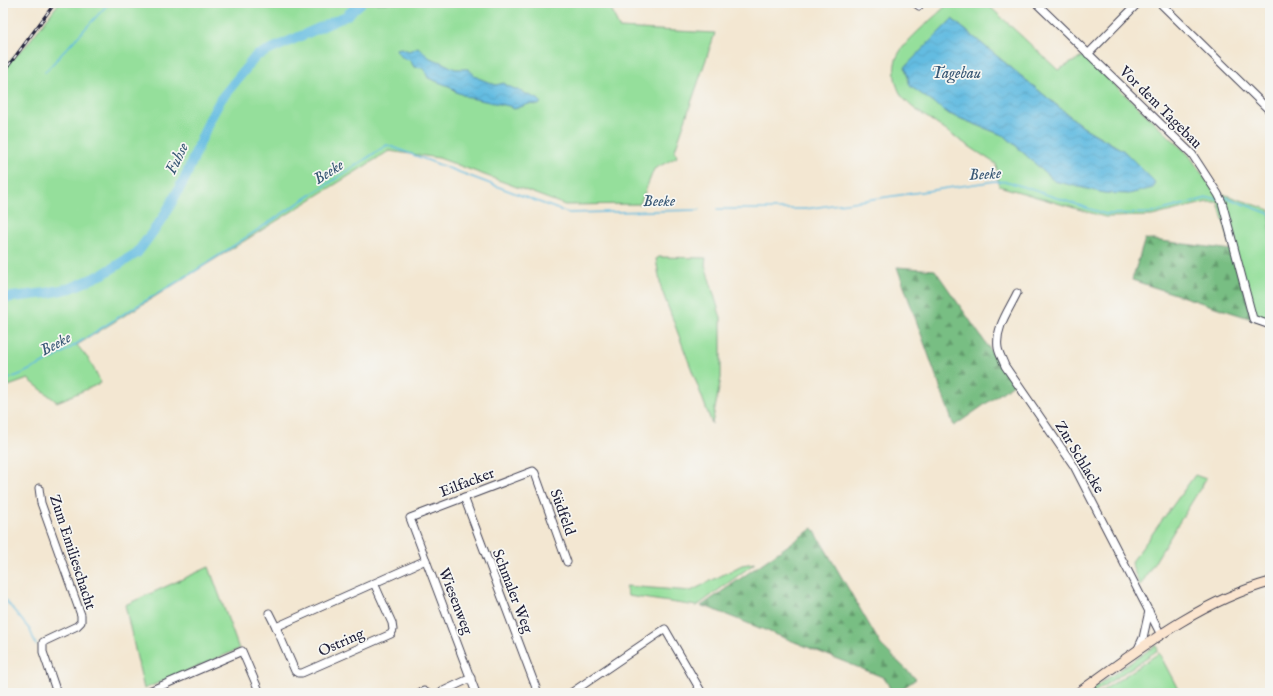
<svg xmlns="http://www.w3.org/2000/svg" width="1273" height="696" font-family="'IM FELL English',serif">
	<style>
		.green { fill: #95df9b; stroke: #5c806b; fill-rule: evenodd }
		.forest { fill: url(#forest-firs); stroke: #4d705f }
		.water { fill: url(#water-waves); stroke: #436f8e }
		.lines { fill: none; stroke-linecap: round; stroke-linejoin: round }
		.stream { stroke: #64bce1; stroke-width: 1.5 }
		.river { stroke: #64bce1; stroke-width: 10 }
		.street-casing { stroke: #414052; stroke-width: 9 }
		.secondary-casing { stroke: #414052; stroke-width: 11 }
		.street { stroke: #fff; stroke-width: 7 }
		.secondary { stroke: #fbe5cf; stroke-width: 9 }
		.rail-casing { stroke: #22223b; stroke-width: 3 }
		.rail { stroke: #f6f6f2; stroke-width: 1.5; stroke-dasharray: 4.5; stroke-linecap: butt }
		.labels { text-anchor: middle; stroke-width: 3.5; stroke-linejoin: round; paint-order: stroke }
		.street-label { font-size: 15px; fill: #22223b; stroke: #f6f6f2 }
		.water-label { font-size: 16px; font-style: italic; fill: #395875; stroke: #f6f6f2 }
	</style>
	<defs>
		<pattern id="forest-firs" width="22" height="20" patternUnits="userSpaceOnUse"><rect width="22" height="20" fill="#78be83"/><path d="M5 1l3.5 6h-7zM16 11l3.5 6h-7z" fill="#629a6c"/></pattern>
		<pattern id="water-waves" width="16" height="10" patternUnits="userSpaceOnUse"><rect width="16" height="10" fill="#64bce1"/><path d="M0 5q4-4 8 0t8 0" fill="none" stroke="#56a1c2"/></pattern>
	</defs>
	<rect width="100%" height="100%" fill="#f6f6f2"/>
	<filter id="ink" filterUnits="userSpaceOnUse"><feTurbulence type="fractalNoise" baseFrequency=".025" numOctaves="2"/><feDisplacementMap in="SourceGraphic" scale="8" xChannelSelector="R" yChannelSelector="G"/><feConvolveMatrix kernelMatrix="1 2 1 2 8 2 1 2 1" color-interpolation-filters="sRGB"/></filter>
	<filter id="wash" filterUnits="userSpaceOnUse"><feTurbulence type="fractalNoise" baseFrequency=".012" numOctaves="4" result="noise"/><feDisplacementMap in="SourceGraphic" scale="16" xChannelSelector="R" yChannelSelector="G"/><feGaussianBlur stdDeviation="0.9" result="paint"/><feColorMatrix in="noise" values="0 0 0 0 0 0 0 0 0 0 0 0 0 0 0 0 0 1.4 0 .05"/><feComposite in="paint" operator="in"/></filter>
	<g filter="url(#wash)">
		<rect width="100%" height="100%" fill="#f3e7d2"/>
		<g class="green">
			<path d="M59 3H609L619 28 715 33 675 150 677 157 654 169 640 204 565 205 439 158 389 151 77 345 90 361 101 383 57 402 28 379 3 388V67L25 47Z"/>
			<path d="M949 3H986L1058 70 1084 56 1189 155 1214 191 1270 210V324L1252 319 1218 202H1207L1152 216 1105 217 999 186 996 164C973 149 950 134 928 118 919 112 911 107 904 99 895 88 891 68 898 55 905 40 936 16 949 3ZM952 19 1083 127 1124 151 1029 157 1005 136 949 114Z"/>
			<path d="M659 257 706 258 705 265 721 318V378L712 424 661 288 656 259Z"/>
			<path d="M1195 475 1206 479 1140 586 1131 563Z"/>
			<path d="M755 563 697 606 628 596 625 586 691 591 742 565Z"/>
			<path d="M209 567 239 649 144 689 125 605Z"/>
			<path d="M1156 645 1158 650 1093 693H1086Z"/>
			<path d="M1159 653 1180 693H1099Z"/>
		</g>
		<g class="forest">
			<path d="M1145 239 1232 250 1252 319 1132 280Z"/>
			<path d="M897 267 935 270 1014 384 954 426Z"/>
			<path d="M813 528 881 645 916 679 896 693H892L885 678 707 607 701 606Z"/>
		</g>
		<g class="water">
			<path d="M952 19 1083 127 1124 151 1154 181 1155 185 1153 188 1129 194 1104 193 1054 181 1005 136 949 114 910 86 905 67Z"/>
			<path d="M418 47 430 58 441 62 455 69H468L478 78 496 85 504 83 508 86 538 99 541 102 539 105 529 104 514 109 509 106 470 98 456 92 451 87 428 78 425 71 422 68 414 67 410 60C403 59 399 56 396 49L401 48 409 51Z"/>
		</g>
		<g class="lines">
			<g class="stream">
				<path d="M45 72 109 3"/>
				<path d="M3 94 6 92"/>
				<path d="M1223 198H1228L1270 214"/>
				<path d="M717 209H805L995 181 1009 182 1105 214 1152 213 1207 198H1217"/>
				<path d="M3 381 21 374 56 357 122 315 195 271 387 145 568 213 699 210"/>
				<path d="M3 597 30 630 36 645"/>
			</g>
			<path class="river" d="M3 298 47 293 71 288 103 274 137 253 163 218 185 178 209 121 221 99 256 56 346 16 361 3"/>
		</g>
	</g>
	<g filter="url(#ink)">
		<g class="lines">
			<defs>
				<g id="street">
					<path d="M915 3 919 6"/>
					<path d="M1036 3 1192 154 1218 194 1222 202 1253 319 1270 325"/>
					<path d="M1160 3 1270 111"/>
					<path d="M1088 54 1138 3"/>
					<path d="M1017 293C1009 310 995 328 998 348 999 354 1003 360 1005 366L1074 466 1161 635"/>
					<path d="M39 488 41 503 81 615V622L77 626 43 642V652L57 693"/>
					<path d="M464 497 538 693"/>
					<path d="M374 583 392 623 393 630 391 634 302 673H298L295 671 276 627 426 560"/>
					<path d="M269 613 276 627"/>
					<path d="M1137 651 1143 638 1149 611"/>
					<path d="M145 693 242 651 260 693"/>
					<path d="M419 693 424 691 427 693"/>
					<path d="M439 693 471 678"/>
					<path d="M476 693 410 518 533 471 535 473 567 562"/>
					<path d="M571 693 665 629 702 693"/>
				</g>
				<path id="secondary" d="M1078 693C1138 650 1198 602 1270 582"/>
			</defs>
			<use href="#street" class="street-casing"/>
			<use href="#secondary" class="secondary-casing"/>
			<use href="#street" class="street"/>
			<use href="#secondary" class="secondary"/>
			<defs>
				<path id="rail" d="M3 73 55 3"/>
			</defs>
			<use href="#rail" class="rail-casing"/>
			<use href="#rail" class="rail"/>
		</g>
	</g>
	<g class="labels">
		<g class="street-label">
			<text transform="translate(1161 107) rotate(45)" y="5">Vor dem Tagebau</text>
			<text transform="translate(1080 457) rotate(59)" y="5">Zur Schlacke</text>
			<text transform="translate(467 482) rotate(-21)" y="5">Eilfacker</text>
			<text transform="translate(563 512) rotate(70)" y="5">Südfeld</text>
			<text transform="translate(73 552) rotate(72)" y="5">Zum Emilieschacht</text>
			<text transform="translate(513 591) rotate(69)" y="5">Schmaler Weg</text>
			<text transform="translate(456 601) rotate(69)" y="5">Wiesenweg</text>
			<text transform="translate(341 642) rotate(-24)" y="5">Ostring</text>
		</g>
		<g class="water-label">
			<text x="956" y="78">Tagebau</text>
			<text transform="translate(176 158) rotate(-64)" y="6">Fuhse</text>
			<text transform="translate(328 171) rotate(-33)" y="6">Beeke</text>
			<text transform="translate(985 173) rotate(-4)" y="6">Beeke</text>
			<text transform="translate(659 200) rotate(-1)" y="6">Beeke</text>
			<text transform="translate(55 343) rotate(-29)" y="6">Beeke</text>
		</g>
	</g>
	<rect width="1273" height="696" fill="none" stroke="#f6f6f2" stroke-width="16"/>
</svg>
